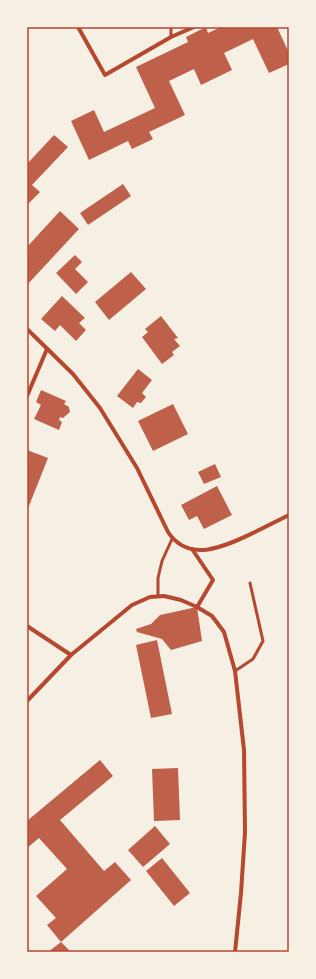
<svg xmlns="http://www.w3.org/2000/svg" width="316" height="979" font-family="Barlow,sans-serif">
	<style>
		.building { fill: #bf614a }
		.lines { fill: none; stroke-linecap: round; stroke-linejoin: round }
		.service { stroke: #b5482f; stroke-width: 3 }
		.minor { stroke: #b5482f; stroke-width: 4 }
		.neatline { fill: none; stroke: #b5482f; stroke-width: 1.5 }
	</style>
	<rect width="100%" height="100%" fill="#f6efe4"/>
	<g class="building">
		<path d="M206 27 208 33 221 27H277L289 53V64L269 73 253 39 224 53 232 70 201 85 194 69 169 81 185 115 149 132 153 139 132 149 128 141 89 160 71 121 94 110 104 132 155 108 136 67 188 42 186 37Z"/>
		<path d="M54 135 68 147 32 185 40 192 28 204 27 203V164Z"/>
		<path d="M123 184 131 196 88 225 80 213Z"/>
		<path d="M60 211 79 229 27 285V247Z"/>
		<path d="M75 255 82 262 75 269 88 282 76 294 56 273Z"/>
		<path d="M131 272 146 289 109 320 95 302Z"/>
		<path d="M62 296 85 318 79 323 86 330 76 341 60 325 55 331 41 319Z"/>
		<path d="M161 316 178 338 174 339 180 346 172 352 174 355 162 364 142 337 148 332 145 329Z"/>
		<path d="M138 369 152 380 142 393 146 397 141 403 137 402 133 408 117 396Z"/>
		<path d="M41 390 66 401 64 404 69 407 70 412 63 418 60 417 59 420 62 422 59 430 34 419 41 405 36 402Z"/>
		<path d="M173 404 188 434 153 451 138 421Z"/>
		<path d="M27 450 48 458 27 511Z"/>
		<path d="M215 464 221 477 204 484 198 472Z"/>
		<path d="M217 486 232 515 204 529 197 516 189 520 181 505Z"/>
		<path d="M197 607 202 641 171 650 162 639 137 632 136 629 151 624 160 615Z"/>
		<path d="M157 640 172 714 151 718 136 645Z"/>
		<path d="M100 760 113 776 60 820 104 871 115 862 131 880 61 942 47 925 56 918 36 896 67 869 39 838 27 848V821Z"/>
		<path d="M178 768 180 820 154 821 152 769Z"/>
		<path d="M155 826 170 844 143 867 128 850Z"/>
		<path d="M162 858 190 893 174 906 146 871Z"/>
		<path d="M61 942 71 952H48Z"/>
	</g>
	<g class="lines">
		<g class="service">
			<path d="M171 27V37"/>
			<path d="M158 596V578L162 561 172 539"/>
			<path d="M235 671 253 659 263 641 250 583"/>
		</g>
		<g class="minor">
			<path d="M78 27 105 75 171 37 194 27"/>
			<path d="M27 329 73 374 100 408 137 468 168 532C189 564 226 546 253 533 265 527 277 521 289 515"/>
			<path d="M27 396 47 349"/>
			<path d="M192 549 213 580 197 607"/>
			<path d="M27 626 71 655"/>
			<path d="M27 701 71 655 132 605 150 597 164 596 181 600 197 607 212 616 224 632 235 671 244 750 245 832 241 893 235 952"/>
		</g>
	</g>
	<rect width="316" height="979" fill="none" stroke="#f6efe4" stroke-width="56"/>
	<rect x="28" y="28" width="260" height="923" class="neatline"/>
</svg>
